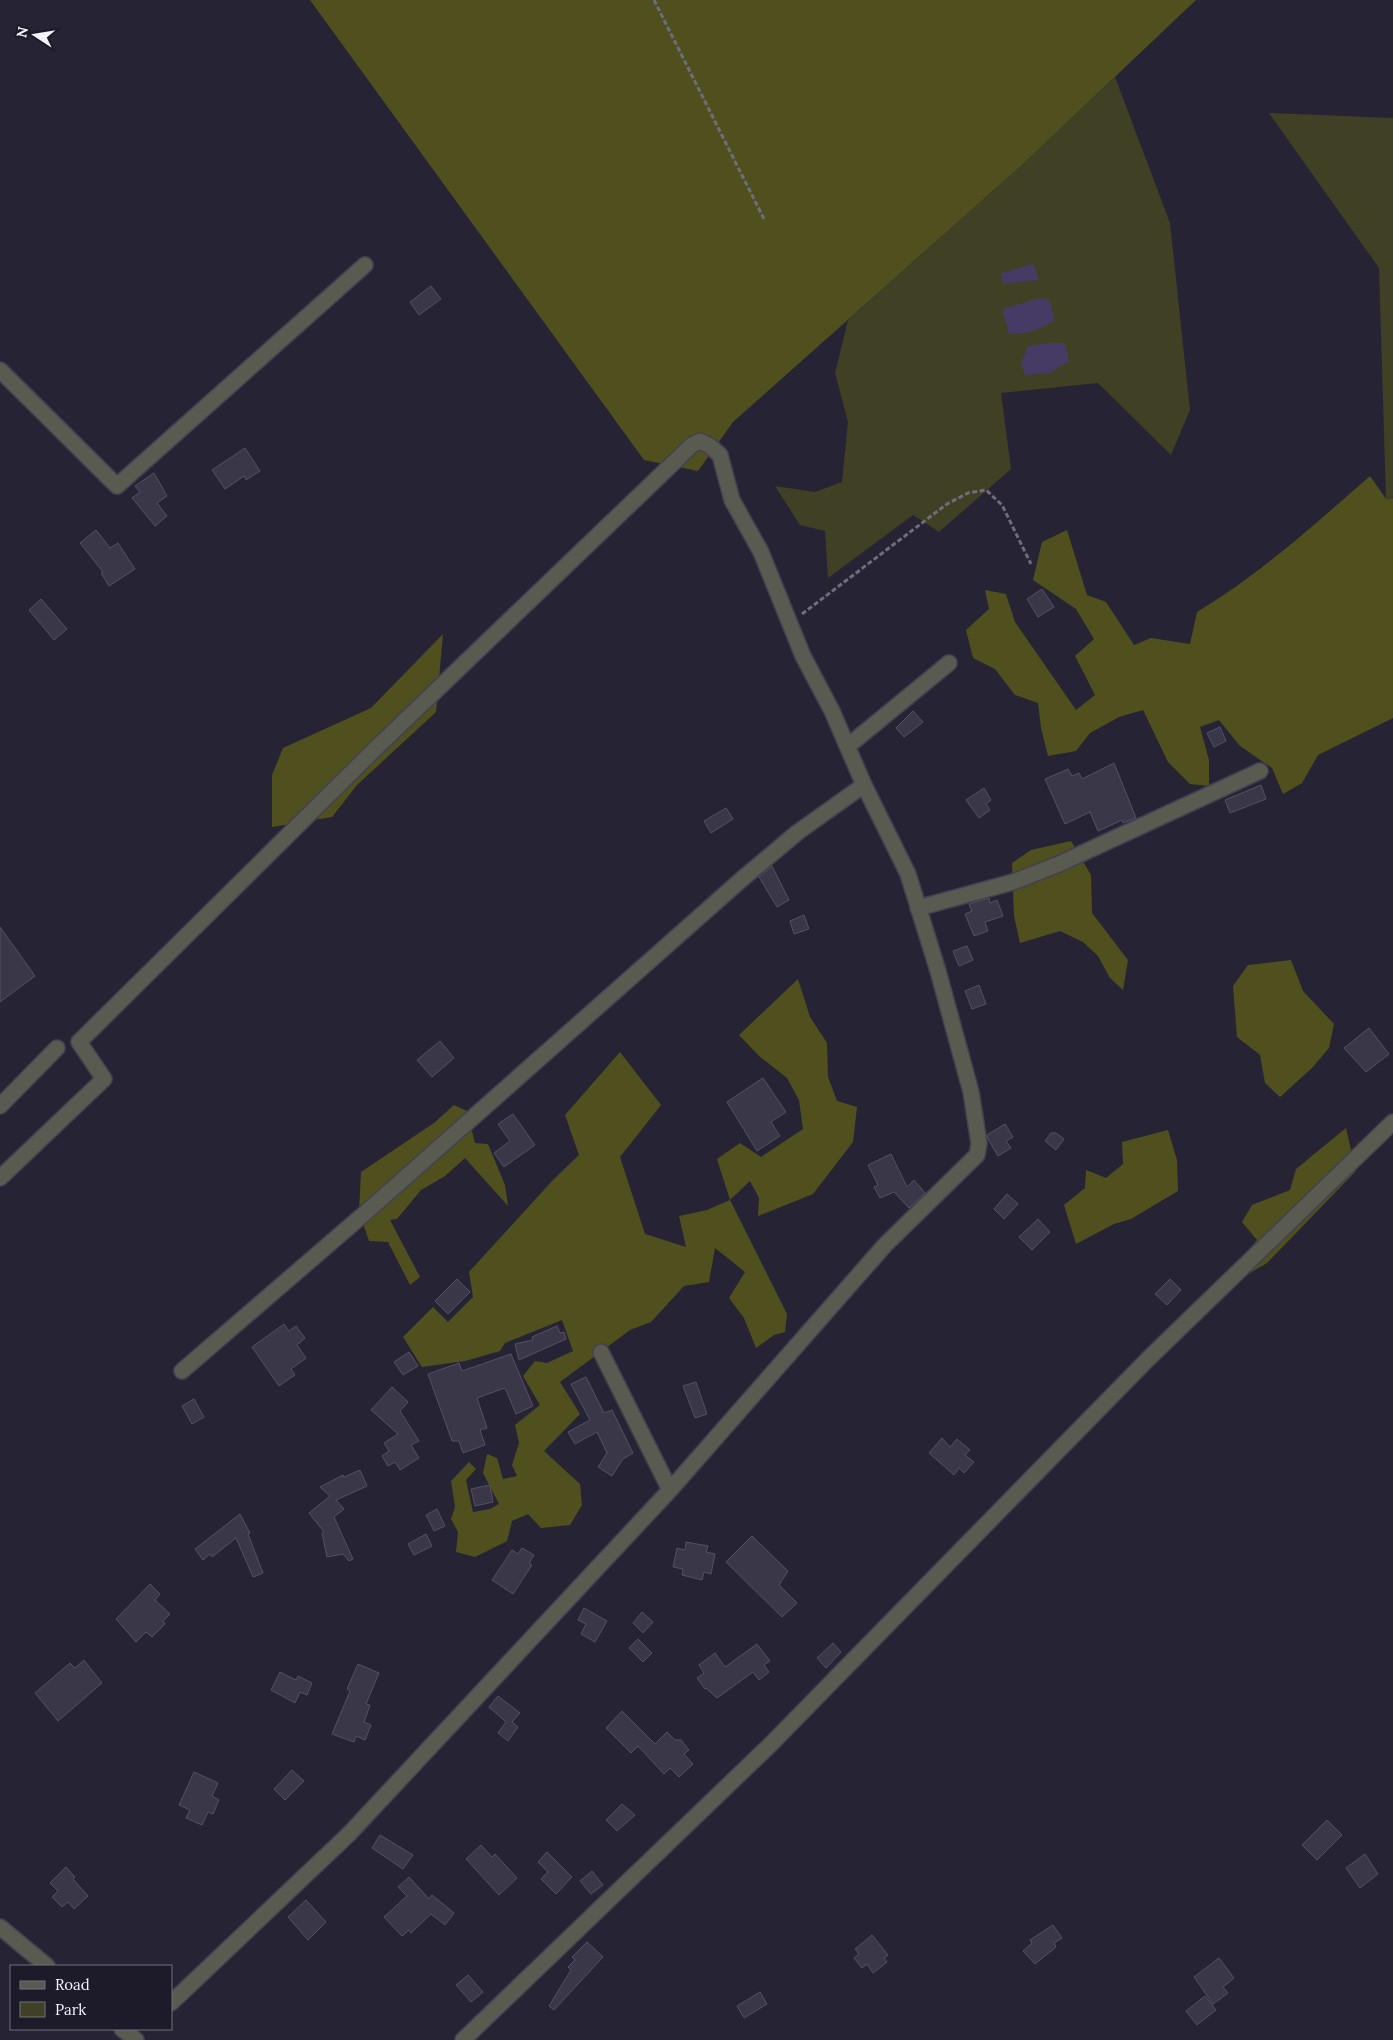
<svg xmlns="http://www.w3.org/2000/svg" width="1393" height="2040" font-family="Lora,serif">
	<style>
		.green { fill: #404025 }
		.forest { fill: #50501e }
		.water { fill: #453b65 }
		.building { fill: #3a3749; stroke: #545164 }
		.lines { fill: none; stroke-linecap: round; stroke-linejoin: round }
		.minor-casing { stroke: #434051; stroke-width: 18 }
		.path { stroke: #6f6c7c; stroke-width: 3; stroke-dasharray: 5 2.5; stroke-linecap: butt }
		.minor { stroke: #595a50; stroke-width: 15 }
	</style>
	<rect width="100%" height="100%" fill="#262335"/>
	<g class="green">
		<path d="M1115 77 1170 223 1190 410 1171 455 1098 383 1001 393 1011 469 939 532 913 515 828 578 825 531 800 525 775 486 815 492 842 482 848 422 835 373 848 320 1023 164Z"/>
		<path d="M1269 113 1393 118V497L1386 499 1379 268Z"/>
	</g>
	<g class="forest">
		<path d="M310 0H1196L1023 164 733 422 698 471 644 460Z"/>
		<path d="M1370 476 1386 499 1393 498V718L1318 755 1302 783 1283 794 1272 768 1240 746 1219 720 1200 727 1209 760V786L1190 784 1168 762 1143 710 1119 717 1090 733 1076 751 1048 756 1041 728 1038 703 1015 695 995 669 973 658 966 630 989 609 985 590 1006 594 1015 622 1076 710 1095 695 1075 656 1094 639 1076 609 1033 580 1042 542 1067 530 1087 595 1106 602 1134 645 1151 638 1190 644 1197 612C1260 574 1314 525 1370 476Z"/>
		<path d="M443 634 436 712 357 785 332 817 272 827V775L283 748 371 708Z"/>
		<path d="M1071 841 1091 875 1092 913 1128 960 1123 990 1110 978 1098 956 1083 942 1060 931 1020 943 1014 916 1012 863 1031 850Z"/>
		<path d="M1291 960 1303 991 1334 1024 1329 1048 1312 1068 1280 1097 1265 1083 1260 1055 1237 1037 1233 986 1248 965Z"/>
		<path d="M798 979 810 1017 827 1043 828 1077 837 1101 857 1107 853 1142 813 1194 758 1216 759 1198 750 1181 730 1200 787 1314 785 1332 774 1335 756 1348 744 1318 729 1298 745 1272 715 1248 709 1282 684 1286 651 1322 630 1330 560 1382 580 1414 544 1451 580 1484 582 1505 570 1525 541 1528 528 1514 512 1521 507 1541 475 1557 456 1552 458 1532 451 1519 455 1507 451 1481 469 1462 476 1469 466 1480 473 1512 490 1509 499 1504 483 1473 487 1454 497 1458 503 1479 517 1476 512 1465 519 1443 515 1425 540 1405 523 1376 535 1361 547 1363 573 1351 562 1320 505 1343 500 1351 465 1361 422 1367 403 1337 433 1307 448 1322 473 1297 469 1272 552 1181 579 1155 565 1115 620 1052 661 1105 620 1157 645 1234 686 1247 679 1216 707 1210 730 1200 717 1159 740 1143 761 1157 803 1129 799 1100 787 1078 759 1056 739 1035Z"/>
		<path d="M454 1105 467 1111 475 1143 488 1144 505 1185 508 1206 465 1158 445 1176 421 1190 397 1219 390 1220 420 1277 410 1285 388 1242 369 1241 359 1212 361 1172 434 1123Z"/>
		<path d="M1346 1128 1356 1171 1267 1263 1250 1273 1240 1261 1257 1240 1242 1222 1252 1205 1290 1190 1296 1169Z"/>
		<path d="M1168 1130 1177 1160 1178 1191 1131 1219 1114 1224 1076 1244 1064 1205 1085 1188 1086 1170 1106 1178 1123 1164 1122 1142Z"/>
	</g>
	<g class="water">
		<path d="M1033 264 1039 280 1003 284 1001 273Z"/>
		<path d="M1040 298 1050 300 1054 320C1041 330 1026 334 1009 334L1002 309Z"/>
		<path d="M1050 343H1065L1069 361 1050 373 1025 375 1021 363 1028 346Z"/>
	</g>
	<g class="building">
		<path d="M431 286 441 299 419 315 410 302Z"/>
		<path d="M245 448 260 471 246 480 244 476 225 489 212 470Z"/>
		<path d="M154 473 167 496 157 503 167 516 155 526 132 498 140 492 135 486Z"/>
		<path d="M96 530 110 548 118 543 135 569 109 586 101 573 103 572 80 543Z"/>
		<path d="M1042 589 1054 607 1038 617 1027 599Z"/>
		<path d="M41 599 67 629 54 640 29 610Z"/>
		<path d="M913 711 923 722 904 737 896 728Z"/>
		<path d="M1220 727 1226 741 1214 747 1207 733Z"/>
		<path d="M1114 763 1136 818 1123 823 1122 820 1098 831 1090 812 1065 824 1045 779 1068 769 1072 776 1079 773 1082 779Z"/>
		<path d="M1261 785 1266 799 1230 813 1225 800Z"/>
		<path d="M984 788 991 800 986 804 990 810 979 818 966 800Z"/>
		<path d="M726 808 733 819 711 833 704 821Z"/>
		<path d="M772 866 789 900 777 907 759 877Z"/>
		<path d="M989 898 990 903 997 900 1003 916 985 922 988 931 974 936 965 914 972 911 969 904Z"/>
		<path d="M804 915 809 929 794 934 790 921Z"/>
		<path d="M0 927 35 976 0 1002Z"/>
		<path d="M967 946 973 960 959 966 953 951Z"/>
		<path d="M979 985 986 1004 972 1009 965 991Z"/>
		<path d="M1369 1028 1389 1054 1366 1072 1344 1048Z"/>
		<path d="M440 1041 454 1058 432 1077 417 1060Z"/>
		<path d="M763 1078 786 1112 771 1122 780 1136 757 1151 727 1102Z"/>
		<path d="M513 1114 535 1145 504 1167 494 1153 510 1141 498 1124Z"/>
		<path d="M1005 1124 1013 1137 1006 1141 1011 1148 998 1156 988 1139 987 1135Z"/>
		<path d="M1051 1133H1056L1064 1139 1056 1150 1045 1141Z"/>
		<path d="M891 1154 907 1187 914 1180 925 1193 909 1208 894 1192 880 1198 874 1187 878 1185 868 1165Z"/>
		<path d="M1007 1194 1018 1204 1004 1219 994 1209Z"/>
		<path d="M1038 1219 1050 1232 1032 1250 1019 1237Z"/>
		<path d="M457 1279 470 1292 448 1314 435 1301Z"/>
		<path d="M1170 1279 1181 1290 1167 1305 1155 1294Z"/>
		<path d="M284 1324 289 1331 296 1326 305 1338 297 1345 306 1358 291 1369 295 1375 279 1386 252 1347Z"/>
		<path d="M557 1326 560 1333 564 1332 566 1339 519 1360 515 1344 533 1340 532 1337Z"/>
		<path d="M409 1352 418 1366 403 1375 394 1362Z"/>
		<path d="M511 1354 533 1406 516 1414 505 1388 477 1398 487 1428 480 1430 485 1445 463 1453 459 1441H452L428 1374 459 1363 462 1371Z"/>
		<path d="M586 1377 604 1413 612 1410 633 1453 623 1459 612 1476 598 1467 607 1453 597 1432 575 1444 568 1432 590 1420 571 1384Z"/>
		<path d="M696 1382 707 1414 695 1418 683 1386Z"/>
		<path d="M392 1387 408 1402 400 1411 419 1441 411 1445 419 1458 400 1470 395 1462 388 1466 382 1456 389 1451 384 1443 398 1434 371 1410Z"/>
		<path d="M194 1399 204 1417 192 1424 182 1406Z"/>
		<path d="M942 1438 950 1447 957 1439 970 1450 965 1455 974 1462 964 1473 959 1468 954 1475 929 1453Z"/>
		<path d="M360 1470 367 1486 336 1500 344 1509 334 1517 353 1559 349 1561 343 1554 327 1557 322 1533 324 1532 309 1513 330 1496 320 1487 343 1475 344 1477Z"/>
		<path d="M490 1485 493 1502 475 1506 471 1489Z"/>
		<path d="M437 1509 445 1526 434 1531 426 1515Z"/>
		<path d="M240 1514 250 1533 248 1534 263 1573 253 1577 236 1538 212 1557 210 1554 203 1560 195 1549Z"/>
		<path d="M426 1534 432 1546 414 1555 408 1544Z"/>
		<path d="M752 1536 788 1571 779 1585 797 1603 782 1617 726 1562Z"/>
		<path d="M686 1542 708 1546 706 1552 715 1554 711 1574 704 1572 702 1580 682 1575 683 1569 673 1567 677 1548 685 1550Z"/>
		<path d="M522 1548 534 1555 529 1563 532 1565 513 1594 492 1580 512 1550 518 1554Z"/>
		<path d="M150 1584 160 1594 155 1600 170 1614 163 1621 165 1624 152 1637 146 1632 136 1642 116 1619Z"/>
		<path d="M584 1608 607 1621 595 1642 581 1634 586 1624 578 1620Z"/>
		<path d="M642 1612 653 1622 643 1633 633 1623Z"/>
		<path d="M638 1639 652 1653 643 1662 629 1648Z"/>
		<path d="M833 1643 841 1652 826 1668 817 1658Z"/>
		<path d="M757 1644 770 1661 764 1665 769 1672 759 1680 753 1672 717 1698 706 1688 705 1689 697 1678 704 1673 699 1665 715 1653 725 1667Z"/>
		<path d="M84 1660 102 1683 58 1721 35 1693 70 1663 75 1668Z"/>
		<path d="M358 1664 379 1673 366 1704 370 1705 364 1722 371 1725 365 1740 356 1736 354 1742 332 1734 350 1691 347 1689Z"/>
		<path d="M280 1672 296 1680 298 1676 312 1683 307 1695 300 1692 295 1703 271 1690Z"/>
		<path d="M498 1696 520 1713 512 1722 518 1727 508 1741 498 1733 506 1722 489 1707Z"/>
		<path d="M622 1711 655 1744 667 1732 675 1740H681L689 1750 684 1754 693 1764 679 1777 670 1768 664 1774 638 1746 631 1753 606 1728Z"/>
		<path d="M292 1770 304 1781 285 1800 274 1789Z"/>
		<path d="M194 1772 218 1783 212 1796 219 1800 213 1814 208 1812 202 1825 186 1818 190 1810 179 1805Z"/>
		<path d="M622 1804 635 1815 617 1831 606 1820Z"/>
		<path d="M1327 1820 1342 1835 1317 1860 1302 1845Z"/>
		<path d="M380 1835 413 1855 403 1869 372 1848Z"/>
		<path d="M481 1845 492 1857 495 1854 517 1878 499 1895 466 1859Z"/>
		<path d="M547 1852 572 1877 556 1894 541 1879 548 1872 538 1862Z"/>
		<path d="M1365 1854 1378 1874 1360 1888 1346 1868Z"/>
		<path d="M66 1867 75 1877 73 1879 88 1896 74 1909 68 1902 62 1907 52 1897 58 1891 50 1883Z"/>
		<path d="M592 1871 603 1885 591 1894 580 1881Z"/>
		<path d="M409 1877 429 1899 432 1895 454 1913 445 1925 431 1914 411 1933 409 1930 402 1936 384 1917 407 1896 398 1887Z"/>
		<path d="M306 1900 326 1922 308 1940 288 1917Z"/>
		<path d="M1053 1925 1062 1938 1054 1943 1056 1947 1035 1964 1023 1951 1032 1943 1030 1940Z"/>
		<path d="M872 1935 888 1955 884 1958 887 1962 873 1973 867 1964 862 1968 854 1958 859 1954 855 1949Z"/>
		<path d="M587 1942 603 1957 554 2010 549 2006 571 1970 568 1967 575 1960 572 1957Z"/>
		<path d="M1219 1958 1234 1978 1223 1987 1228 1993 1213 2004 1194 1977Z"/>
		<path d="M468 1975 483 1992 471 2002 456 1985Z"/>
		<path d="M760 1992 767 2004 744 2018 737 2006Z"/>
		<path d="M1205 1996 1216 2010 1197 2025 1186 2011Z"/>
	</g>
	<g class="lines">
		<defs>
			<g id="minor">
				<path d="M0 370 117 486 365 265"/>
				<path d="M848 746 949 663"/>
				<path d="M918 908 1013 882 1059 864 1260 771"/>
				<path d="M0 1106 57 1048"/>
				<path d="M0 1178 104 1079 79 1042 374 750 692 445 700 441 710 446 720 455 732 500 761 552 803 656 832 711 864 785 908 874 938 971 971 1092 979 1143 977 1155 885 1245 670 1490 349 1834 171 2003"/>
				<path d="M601 1352 670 1490"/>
				<path d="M182 1371 364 1214 742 879 798 832 864 785"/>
				<path d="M0 1927 47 1966"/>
				<path d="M122 2029 136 2040"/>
				<path d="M463 2040 771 1744 1148 1359 1393 1122"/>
			</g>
		</defs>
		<use href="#minor" class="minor-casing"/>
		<g class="path">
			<path d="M654 0 764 219"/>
			<path d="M802 614 947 504 968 493 986 490 1002 505 1031 564"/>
		</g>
		<use href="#minor" class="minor"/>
	</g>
	<rect x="10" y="1965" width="162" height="65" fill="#1d1a2a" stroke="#73707f"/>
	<rect x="20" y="1981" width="25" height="8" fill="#595a50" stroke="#73707f"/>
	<text x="55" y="1990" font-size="15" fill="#f3f2fe">Road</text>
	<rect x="20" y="2002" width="25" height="15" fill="#404025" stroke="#73707f"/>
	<text x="55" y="2015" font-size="15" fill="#f3f2fe">Park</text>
	<g transform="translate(35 35) rotate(282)" stroke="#1d1a2a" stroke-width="4" paint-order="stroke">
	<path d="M0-4L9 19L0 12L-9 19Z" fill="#f3f2fe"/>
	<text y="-8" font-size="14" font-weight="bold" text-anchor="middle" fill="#f3f2fe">N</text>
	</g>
</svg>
